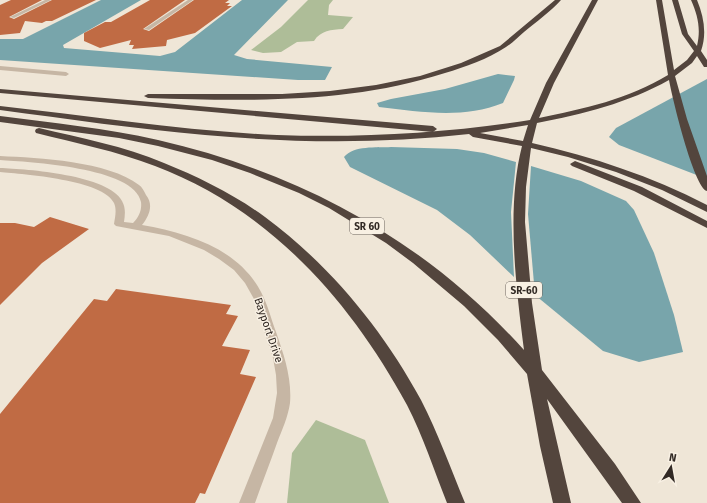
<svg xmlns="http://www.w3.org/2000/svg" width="707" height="503" font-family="'Fira Sans',sans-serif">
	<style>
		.green { fill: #aebd98 }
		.water { fill: #78a5ab }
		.building { fill: #c06b44 }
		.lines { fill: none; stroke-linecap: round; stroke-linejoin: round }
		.minor { fill: #c6b6a4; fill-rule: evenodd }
		.highway { fill: #53453d; fill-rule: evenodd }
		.labels { text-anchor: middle; stroke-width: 3; stroke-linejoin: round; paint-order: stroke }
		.shield { fill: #f8f0e3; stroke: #6d655e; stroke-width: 1 }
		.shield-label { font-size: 10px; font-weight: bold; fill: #322a25 }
		.street-label { font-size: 11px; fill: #322a25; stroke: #f8f0e3 }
	</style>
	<rect width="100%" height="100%" fill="#efe6d7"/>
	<g class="green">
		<path d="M308 0H333L329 5 328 15 353 17 343 29C331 30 321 30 314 41L297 42 281 52 263 53 251 50 281 27Z"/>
		<path d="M316 420 365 440 389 503H287L292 453Z"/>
	</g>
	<g class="water">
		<path d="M101 0H141L63 45 64 48 160 56 175 52 242 0H288L234 55 247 59 332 67 325 80H298L0 60V39H23Z"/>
		<path d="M498 74 515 76 514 80 503 103C463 119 421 112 379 107L377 103 391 99 445 89Z"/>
		<path d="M707 79V179L619 145 609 137 616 128Z"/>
		<path d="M391 147 457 149 484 153 516 162 511 212 514 277 470 235 437 210 350 167 344 157C354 145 376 148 391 147Z"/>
		<path d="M531 166 581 181 626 201 634 210 654 253 674 315 683 352 639 362 603 351 535 295 528 214Z"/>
	</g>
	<g class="building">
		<path d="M11 0H42L9 17 14 19 52 0H96L52 21H46L42 23 25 21 20 33 0 35V5Z"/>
		<path d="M150 0H185L143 29 149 31 194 0H229L225 3H230L227 6H232L195 33 167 40 166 46 132 49 134 45H129L131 40 100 48 84 41V33L105 22H111Z"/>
		<path d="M50 217 89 229 42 263 0 305V223H15L34 227Z"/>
		<path d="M116 289 231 305 226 314 238 316 222 346 250 350 240 374 256 377 205 494 200 493 195 503H0V414L94 299 107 301Z"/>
	</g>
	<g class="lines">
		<g class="minor">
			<path d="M45 0H51L14 18 10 17Z"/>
			<path d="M188 0H193L149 30 144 29Z"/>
			<path d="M0 66 66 72 69 74 66 76 0 70Z"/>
			<path d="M0 156C39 158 108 161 139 185 142 187 144 191 146 195 154 205 149 216 142 225 187 233 238 248 261 292 268 305 271 319 276 332 284 355 292 378 290 403 288 417 282 430 277 443 270 463 262 483 255 503H239L273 418 277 393 276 375 273 358 254 299 245 283 234 270 219 259 204 250 169 236 116 226 114 224C115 217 117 210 114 203 104 180 23 174 0 172V168C27 169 109 175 122 201 126 208 125 215 124 222L133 223C139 217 142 210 141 202 135 167 28 162 0 160Z"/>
		</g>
		<g class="highway">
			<path d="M555 0H561C550 12 536 22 524 32 518 37 513 43 506 47 488 59 465 67 445 73 349 104 247 101 148 98L144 96 148 94H282L330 91 376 85 420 76 461 63 500 46Z"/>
			<path d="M592 0H598L554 83 539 118C583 109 629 99 668 75L656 0H662L674 70 687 60 694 51 682 34 672 0H678L688 34 697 46C701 29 698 16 691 0H697C704 17 707 34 701 51L707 60V67H704L697 56 692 63 675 76 687 119 707 176V191C694 188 672 97 669 80 628 103 583 114 537 123L532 143C593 157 651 176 707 205V212L662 190 616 172 568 157 531 148 526 187 525 222 532 303 542 370 615 464 641 503H622L547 399 571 503H553L540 446 527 374 498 340 464 306 413 263 386 243 329 208 299 193 250 173 212 160 158 146 119 138 0 122V116C53 123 106 128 158 140 301 173 425 240 524 350 516 287 506 208 522 146L473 137 469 134C381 144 293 143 205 135 136 129 68 119 0 110V106C92 116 184 131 277 135 362 138 446 133 530 120L546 83ZM528 125 523 141 480 133Z"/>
			<path d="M0 89 433 126 437 129 433 132 0 93Z"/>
			<path d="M39 128C81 138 124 146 164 163 199 177 235 195 265 217 330 265 383 330 421 400 438 433 451 469 465 503H447C434 470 423 436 407 405 350 300 269 209 155 166 116 151 76 143 36 133L35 131 36 129Z"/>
			<path d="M575 161 642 187 707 221V228L634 191 572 166 570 164Z"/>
		</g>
	</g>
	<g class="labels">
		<g class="shield">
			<rect x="350" y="218" width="34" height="16" rx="3"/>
			<rect x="506" y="282" width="36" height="16" rx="3"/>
		</g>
		<g class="shield-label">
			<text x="367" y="230">SR 60</text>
			<text x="524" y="294">SR-60</text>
		</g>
		<g class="street-label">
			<text transform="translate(269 330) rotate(71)" y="4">Bayport Drive</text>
		</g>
	</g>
	<g transform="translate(671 467) rotate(11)" stroke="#f8f0e3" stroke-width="3" paint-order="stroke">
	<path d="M0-3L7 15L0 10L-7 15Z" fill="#322a25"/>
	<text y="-6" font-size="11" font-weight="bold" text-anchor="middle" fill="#322a25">N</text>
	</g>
</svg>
